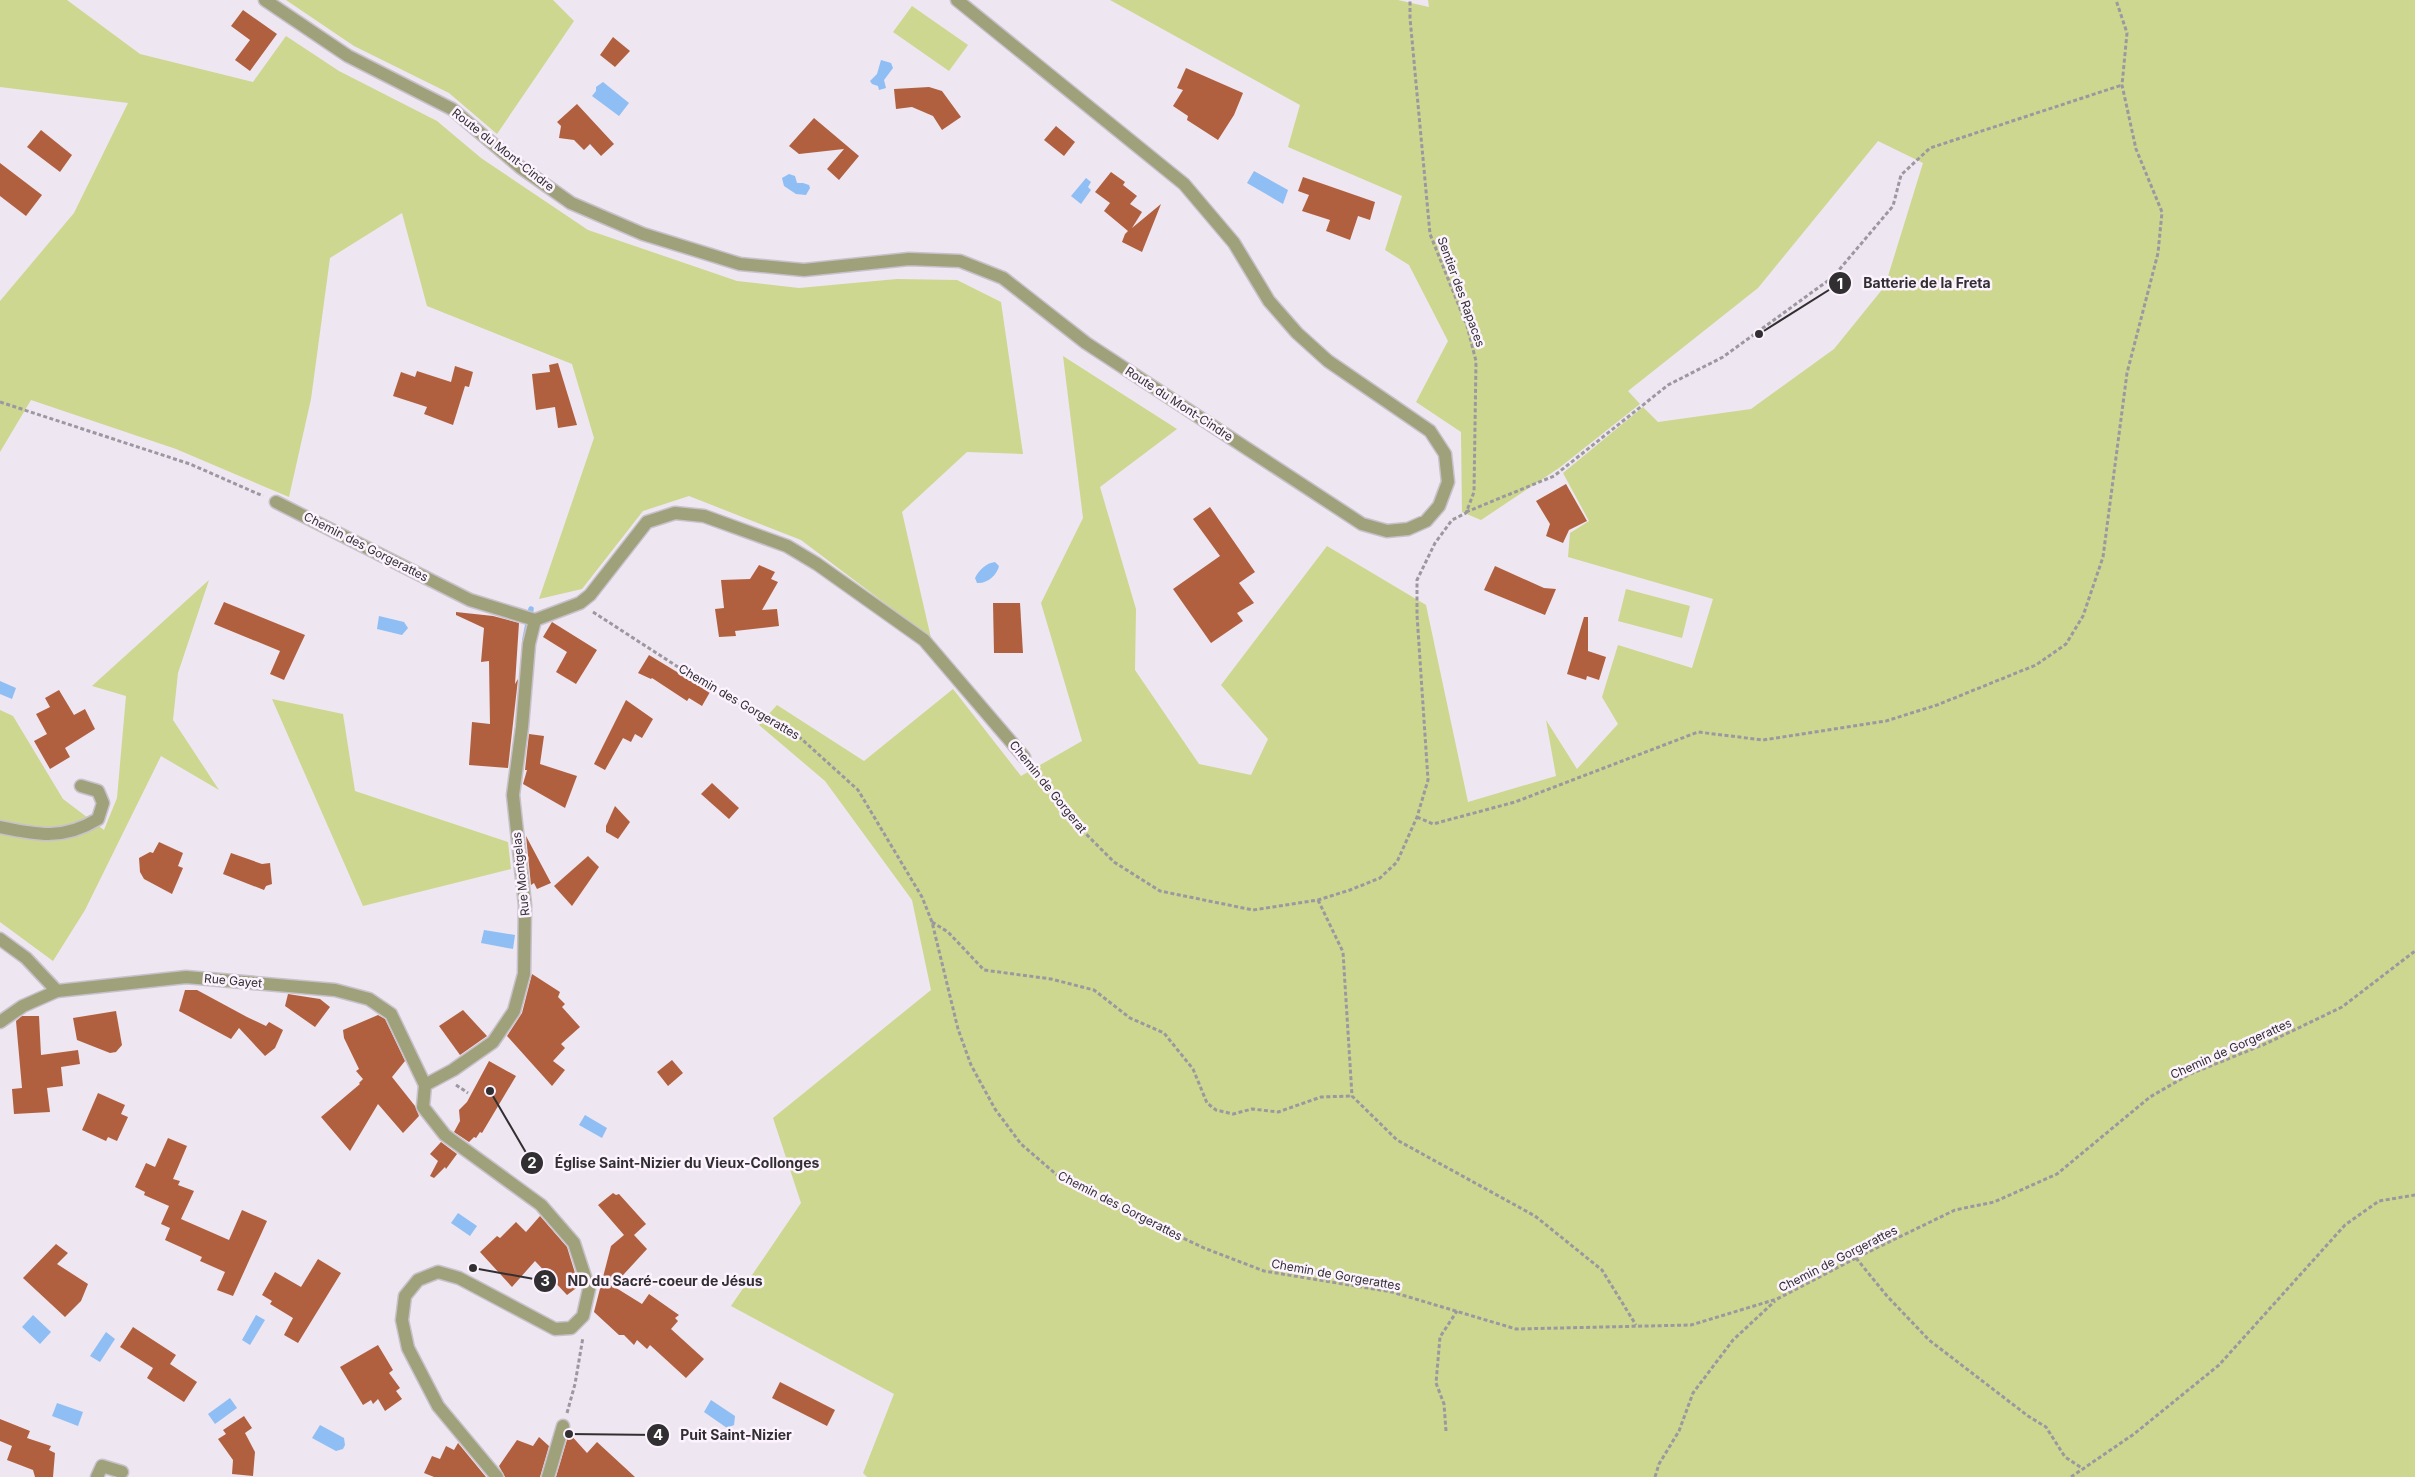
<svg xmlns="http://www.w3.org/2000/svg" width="2415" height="1477" font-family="Inter,sans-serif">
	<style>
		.green { fill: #cdd790 }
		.water { fill: #8ebef4 }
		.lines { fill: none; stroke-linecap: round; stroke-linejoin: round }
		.stream { stroke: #8ebef4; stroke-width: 5.5 }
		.building { fill: #b1603f }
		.minor-casing { stroke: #c8c1cb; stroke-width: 15 }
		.path { stroke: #9d98a0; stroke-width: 3; stroke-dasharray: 4 2.5; stroke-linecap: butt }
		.minor { stroke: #9fa17b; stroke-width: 12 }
		.labels { text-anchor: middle; stroke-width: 5; stroke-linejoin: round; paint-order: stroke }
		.street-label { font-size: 12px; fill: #322f33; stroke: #fcf3fe }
		.leader { fill: none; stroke: #322f33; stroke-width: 2 }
		.callout-dot { fill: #322f33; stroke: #fcf3fe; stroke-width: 2 }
		.mark-label { font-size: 15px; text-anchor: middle; font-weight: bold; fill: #fff }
		.callout-label { font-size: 14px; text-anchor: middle; font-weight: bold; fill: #322f33; stroke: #fcf3fe; stroke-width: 5; stroke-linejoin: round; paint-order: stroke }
	</style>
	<rect width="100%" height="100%" fill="#eee6f1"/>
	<g class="green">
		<path d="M0 0H67L140 54 253 82 286 36 339 71 437 121 481 158 588 230 737 281 799 288 897 279 957 280 1001 302 1023 454 967 452 902 512 931 638 801 540 689 496 643 511 582 589 539 599 594 438 572 364 427 306 402 213 330 258 311 399 289 497 176 449 31 400 0 452V301L74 213 128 103 0 87Z"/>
		<path d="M286 0H553L574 21 497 134 449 93 354 46Z"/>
		<path d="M1110 0H1398L1429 7 1428 0H2415V1477H867L863 1473 894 1394 731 1306 801 1203 773 1118 931 990 912 900 825 781 759 725 777 705 864 761 953 689 1021 776 1082 741 1041 603 1083 518 1063 356 1177 429 1100 487 1136 609 1135 670 1199 764 1251 775 1268 739 1221 685 1327 546 1426 605 1468 802 1556 776 1546 720 1577 769 1618 724 1602 697 1618 645 1692 668 1713 599 1568 557 1570 533 1589 521 1563 473 1643 407 1658 422 1751 409 1834 349 1885 286 1923 163 1878 141 1758 288 1628 391 1640 404 1559 468 1481 520 1462 512 1461 432 1416 402 1448 341 1409 265 1385 250 1402 196 1288 147 1300 105Z"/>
		<path d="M912 6 968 45 949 71 893 32Z"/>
		<path d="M209 580 178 673 173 720 219 790 161 756 85 910 53 961 0 922V710L13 716 63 799 104 830 117 798 126 696 92 686Z"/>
		<path d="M1626 589 1690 606 1682 638 1618 621Z"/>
		<path d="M272 699 343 714 355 791 508 842 511 869 363 906Z"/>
	</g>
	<g class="water">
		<path d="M881 60 891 63 893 68 884 80 886 88 879 90 878 86 872 84 870 81 877 74Z"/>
		<path d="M603 82 629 103 619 116 592 96 596 91V87Z"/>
		<path d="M1254 171 1288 190 1283 204 1247 183Z"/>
		<path d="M789 174 795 176 797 183H803L809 185 810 188 806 195 796 194 784 186 782 178Z"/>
		<path d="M1086 178 1091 182 1088 187 1091 190 1081 204 1071 196Z"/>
		<path d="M995 562 999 566C997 575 987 584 977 583L975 578C979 570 986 563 995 562Z"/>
		<path d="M379 616 404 622 408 628 402 635 377 629Z"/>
		<path d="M0 681 16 688 12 699 0 694Z"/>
		<path d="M484 930 515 935 513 949 481 943Z"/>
		<path d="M585 1115 607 1128 602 1138 579 1125Z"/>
		<path d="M458 1213 477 1226 470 1236 451 1223Z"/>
		<path d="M33 1315 51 1332 40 1344 22 1327Z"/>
		<path d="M256 1315 265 1320 250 1345 242 1340Z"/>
		<path d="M106 1332 115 1339 100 1362 90 1356Z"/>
		<path d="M230 1398 237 1408 215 1424 208 1414Z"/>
		<path d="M711 1400 735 1416 734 1425 727 1428 704 1412Z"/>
		<path d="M57 1403 83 1412 78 1426 52 1416Z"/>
		<path d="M320 1425 344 1438 345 1445 343 1449 336 1451 312 1438Z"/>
	</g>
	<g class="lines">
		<path class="stream" d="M525 639 531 609"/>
	</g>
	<g class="building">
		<path d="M243 10 277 34 250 71 235 60 250 40 231 26Z"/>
		<path d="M613 37 630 51 615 67 600 55Z"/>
		<path d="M1186 68 1243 93 1234 115 1218 140 1187 120 1188 116 1173 106 1183 90 1177 88Z"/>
		<path d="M929 87 942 91 961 117 942 130 933 116 912 107 896 109 894 89Z"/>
		<path d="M577 104 614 144 601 156 590 144 584 150 574 140 559 138 561 126 557 122Z"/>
		<path d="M814 118 859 156 839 180 827 169 844 149 799 154 789 146Z"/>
		<path d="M1056 126 1075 142 1064 156 1044 140Z"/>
		<path d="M41 130 72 155 60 172 27 147Z"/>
		<path d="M0 163 42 195 26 216 0 196Z"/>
		<path d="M1111 172 1125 182 1123 185 1137 196 1130 204 1142 212 1132 228 1161 204 1142 252 1122 242 1125 234 1128 231 1104 211 1110 203 1095 192Z"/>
		<path d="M1303 177 1375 202 1370 220 1358 216 1350 240 1326 231 1330 220 1302 211 1309 195 1298 191Z"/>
		<path d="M558 363 577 425 558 428 555 407 536 410 532 374 550 372 549 365Z"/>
		<path d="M455 366 473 372 469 387 465 386 453 425 424 414 427 407 393 396 401 372 415 377 417 371 451 382Z"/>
		<path d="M1566 484 1587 521 1569 530 1563 543 1546 536 1550 524 1536 501Z"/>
		<path d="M1210 507 1255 572 1239 583 1254 603 1237 613 1243 621 1211 643 1173 589 1220 556 1193 519Z"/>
		<path d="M759 565 775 572 771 579 778 582 762 610 777 609 779 626 735 631 736 636 719 637 715 609 724 608 721 580 750 579Z"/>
		<path d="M1495 566 1544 588 1556 589 1545 615 1484 590Z"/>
		<path d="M224 602 305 635 284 680 270 674 280 651 214 624Z"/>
		<path d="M993 603H1020L1023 653H994Z"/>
		<path d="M456 612 493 616 519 623 515 684 518 679 508 768 469 765 472 722 490 724 489 661 481 662 484 628 456 615Z"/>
		<path d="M1584 617H1588V651L1606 657 1599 680 1587 676 1586 680 1567 674Z"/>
		<path d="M552 622 597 650 576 684 556 672 567 652 543 637Z"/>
		<path d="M649 655 710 692 702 706 689 698 687 701 652 678 651 679 638 673Z"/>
		<path d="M59 690 74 715 85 709 95 729 65 748 70 757 50 769 34 741 47 734 36 714 50 707 45 698Z"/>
		<path d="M626 700 653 719 642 738 635 734 631 742 623 738 605 770 594 764Z"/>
		<path d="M529 734 544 736 540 764 577 776 565 808 523 784 527 770H525Z"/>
		<path d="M712 783 739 808 729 819 701 794Z"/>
		<path d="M615 806 630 822 618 839 606 832V826Z"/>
		<path d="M526 836 551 883 537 889 534 883 531 885Z"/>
		<path d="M159 842 183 853 178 866 183 868 172 894 144 879 140 872 139 858 150 852 153 853Z"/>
		<path d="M231 853 262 864 270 863 272 884 266 886 264 890 223 874Z"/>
		<path d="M588 856 599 867 572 906 554 886Z"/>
		<path d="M532 974 560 992 558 997 565 1004 562 1007 580 1027 561 1044 565 1048 553 1061 565 1070 552 1086 507 1036 522 1013Z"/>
		<path d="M185 990H197L247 1017 266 1026 269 1022 283 1030 275 1048 265 1056 239 1028 231 1039 179 1011Z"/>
		<path d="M288 994 320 999 330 1007 315 1027 285 1006Z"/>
		<path d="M463 1010 487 1036 460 1055 439 1026Z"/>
		<path d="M116 1011 122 1045 116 1052 110 1053 77 1040 73 1018Z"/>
		<path d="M378 1015 385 1019 405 1061 392 1077 415 1106 419 1116 403 1133 378 1104 350 1151 321 1117 360 1084 359 1083 363 1079 356 1071 359 1069 344 1038 343 1030Z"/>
		<path d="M22 1016H39L41 1055 78 1050 80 1064 61 1067 63 1086 47 1088 50 1112 14 1114 12 1089 22 1088 16 1021Z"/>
		<path d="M672 1060 683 1073 668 1086 657 1072Z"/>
		<path d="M489 1061 516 1076 482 1133 480 1132 476 1138 474 1137 469 1142 454 1132 460 1121 459 1110 467 1102Z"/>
		<path d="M98 1093 125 1105 121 1114 128 1117 117 1141 108 1137 106 1141 82 1130Z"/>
		<path d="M168 1138 187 1146 173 1179 180 1181 178 1185 194 1191 181 1219 229 1240 242 1210 267 1221 233 1296 217 1290 225 1272 200 1261 202 1257 165 1240 170 1228 161 1224 169 1206 144 1195 145 1192 135 1187 146 1163 155 1167Z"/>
		<path d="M441 1142 457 1154 446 1169 445 1167 434 1178 430 1176 438 1161 430 1154Z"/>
		<path d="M613 1193 616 1195 619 1194 646 1224 634 1235 647 1249 613 1286 642 1304 649 1294 679 1315 675 1318 678 1321 671 1329 704 1359 686 1378 650 1345 647 1349 637 1340 634 1345 624 1335H619L594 1312 611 1246 624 1235 598 1205Z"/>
		<path d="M540 1216 567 1247 579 1286 567 1295 535 1261 512 1287 480 1252 497 1236 500 1238 516 1222 526 1232Z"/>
		<path d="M56 1244 68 1253 57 1264 88 1284 81 1301 65 1317 23 1278Z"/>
		<path d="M318 1259 341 1273 298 1343 284 1335 293 1318 270 1304 272 1301 262 1295 275 1272 301 1287Z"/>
		<path d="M133 1327 176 1355 170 1364 197 1382 184 1402 147 1378 153 1368 120 1347Z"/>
		<path d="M378 1345 393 1370 389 1373 400 1388 396 1391 402 1399 385 1411 378 1399 373 1404 371 1400 363 1405 340 1367Z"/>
		<path d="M780 1382 835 1410 827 1426 772 1398Z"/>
		<path d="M244 1416 252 1428 245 1433 255 1452 253 1476 232 1474 233 1460 218 1439 226 1434 223 1430Z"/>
		<path d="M0 1419 30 1431 27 1438 51 1446 49 1450 55 1453 53 1477H35L33 1470 7 1460 12 1446 0 1441Z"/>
		<path d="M569 1433 587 1453 597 1442 635 1477H556Z"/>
		<path d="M539 1437 549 1446 540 1477H505L499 1466 517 1440 533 1446Z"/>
		<path d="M458 1443 486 1477H434L424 1473 432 1456 440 1459 446 1446 454 1450Z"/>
	</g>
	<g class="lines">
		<defs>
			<g id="minor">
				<path d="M265 0 348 56 452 109 520 167 571 203 643 234 740 264 804 270 909 259 960 261 1003 278 1086 343 1362 524 1387 531 1408 529 1426 521 1439 506 1448 482 1445 454 1430 431 1328 361 1297 333 1269 301 1234 243 1184 184 957 0"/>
				<path d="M276 502 470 600 535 620 580 603 590 595 647 522 675 513 704 516 787 546 817 564 924 640 1024 757"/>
				<path d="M0 827C38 835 64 840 98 819L103 803 98 791 81 786"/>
				<path d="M0 939 26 958 57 991"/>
				<path d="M0 1022 23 1006 57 991 186 977 335 990 369 999 391 1014 425 1085 423 1107 445 1135 541 1205 574 1243 589 1289 583 1316 571 1328 555 1329 459 1278 438 1272 418 1280 405 1296 402 1320 408 1348 438 1406 497 1477"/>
				<path d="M425 1085 453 1070 493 1042 514 1011 524 974 525 905 513 795 522 727 529 644 535 620"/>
				<path d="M97 1477 102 1466 122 1472"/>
				<path d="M548 1477 563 1426"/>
			</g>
		</defs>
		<use href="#minor" class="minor-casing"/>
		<g class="path">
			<path d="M0 402 190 464 263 496"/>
			<path d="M1466 512 1554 476 1668 385 1723 357 1833 277 1893 206 1901 175 1930 148 2122 85"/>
			<path d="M593 612 709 687 796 734 858 790 922 897 932 922 958 1029 971 1065 995 1109 1021 1144 1057 1175 1104 1201 1204 1248 1264 1271 1392 1292 1516 1329 1691 1325 1777 1299 1856 1258 1955 1210 1994 1202 2057 1174 2150 1097 2188 1075 2265 1044 2342 1007 2415 951"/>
			<path d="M1033 769 1080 828 1114 862 1160 891 1253 910 1318 900 1350 890 1380 878 1397 862 1417 817 1428 780 1417 615V580L1435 543 1452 520 1466 513 1474 492 1476 361 1467 326 1430 234 1410 18V0"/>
			<path d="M1417 817 1433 824 1515 802 1698 732 1763 740 1886 721 1937 705 2036 665 2066 644 2083 616 2103 557 2127 373 2158 253 2162 212 2136 149 2122 85 2127 33 2116 0"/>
			<path d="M1318 900 1343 952 1352 1096 1397 1140 1535 1216 1602 1270 1636 1325"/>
			<path d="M932 922 948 932 984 970 1051 979 1094 990 1130 1018 1164 1033 1193 1069 1207 1103 1216 1110 1233 1114 1252 1109 1278 1112 1321 1097 1352 1096"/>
			<path d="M456 1085 468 1093"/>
			<path d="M1856 1258 1887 1296 1929 1340 2028 1416 2046 1427 2065 1457 2082 1468"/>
			<path d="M567 1413 575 1384 583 1337"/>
			<path d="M1446 1431 1444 1404 1436 1383 1440 1337 1457 1311"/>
			<path d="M1655 1477 1659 1464 1679 1431 1693 1393 1733 1340 1775 1301"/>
			<path d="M2071 1477 2134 1434 2219 1365 2345 1225 2379 1201 2415 1195"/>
		</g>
		<use href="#minor" class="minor"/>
	</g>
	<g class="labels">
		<g class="street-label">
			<text transform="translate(503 150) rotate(38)" y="4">Route du Mont-Cindre</text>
			<text transform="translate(1461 292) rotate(70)" y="4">Sentier des Rapaces</text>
			<text transform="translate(1179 404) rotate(33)" y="4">Route du Mont-Cindre</text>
			<text transform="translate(366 547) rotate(27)" y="4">Chemin des Gorgerattes</text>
			<text transform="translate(739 702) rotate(30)" y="4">Chemin des Gorgerattes</text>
			<text transform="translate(1048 787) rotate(51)" y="4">Chemin de Gorgerat</text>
			<text transform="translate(521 874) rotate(-96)" y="4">Rue Montgelas</text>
			<text transform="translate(233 981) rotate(5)" y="4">Rue Gayet</text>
			<text transform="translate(2231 1049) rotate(-24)" y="4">Chemin de Gorgerattes</text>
			<text transform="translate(1120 1206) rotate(27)" y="4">Chemin des Gorgerattes</text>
			<text transform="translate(1838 1259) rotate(-27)" y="4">Chemin de Gorgerattes</text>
			<text transform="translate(1336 1275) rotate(10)" y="4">Chemin de Gorgerattes</text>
		</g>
	</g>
	<path class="leader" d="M1759 334L1840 283M490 1091L532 1163M473 1268L545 1281M569 1434L658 1435"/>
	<g class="callout-dot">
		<circle cx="1759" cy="334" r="5"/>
		<circle cx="490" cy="1091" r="5"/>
		<circle cx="473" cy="1268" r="5"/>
		<circle cx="569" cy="1434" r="5"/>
		<circle cx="1840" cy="283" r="12"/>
		<circle cx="532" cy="1163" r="12"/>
		<circle cx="545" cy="1281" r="12"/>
		<circle cx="658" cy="1435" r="12"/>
	</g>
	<g class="mark-label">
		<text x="1840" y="289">1</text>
		<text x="532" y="1168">2</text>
		<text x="545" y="1286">3</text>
		<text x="658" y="1440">4</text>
	</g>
	<g class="callout-label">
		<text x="1927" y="288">Batterie de la Freta</text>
		<text x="687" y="1168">Église Saint-Nizier du Vieux-Collonges</text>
		<text x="665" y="1286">ND du Sacré-coeur de Jésus</text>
		<text x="736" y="1440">Puit Saint-Nizier</text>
	</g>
</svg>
